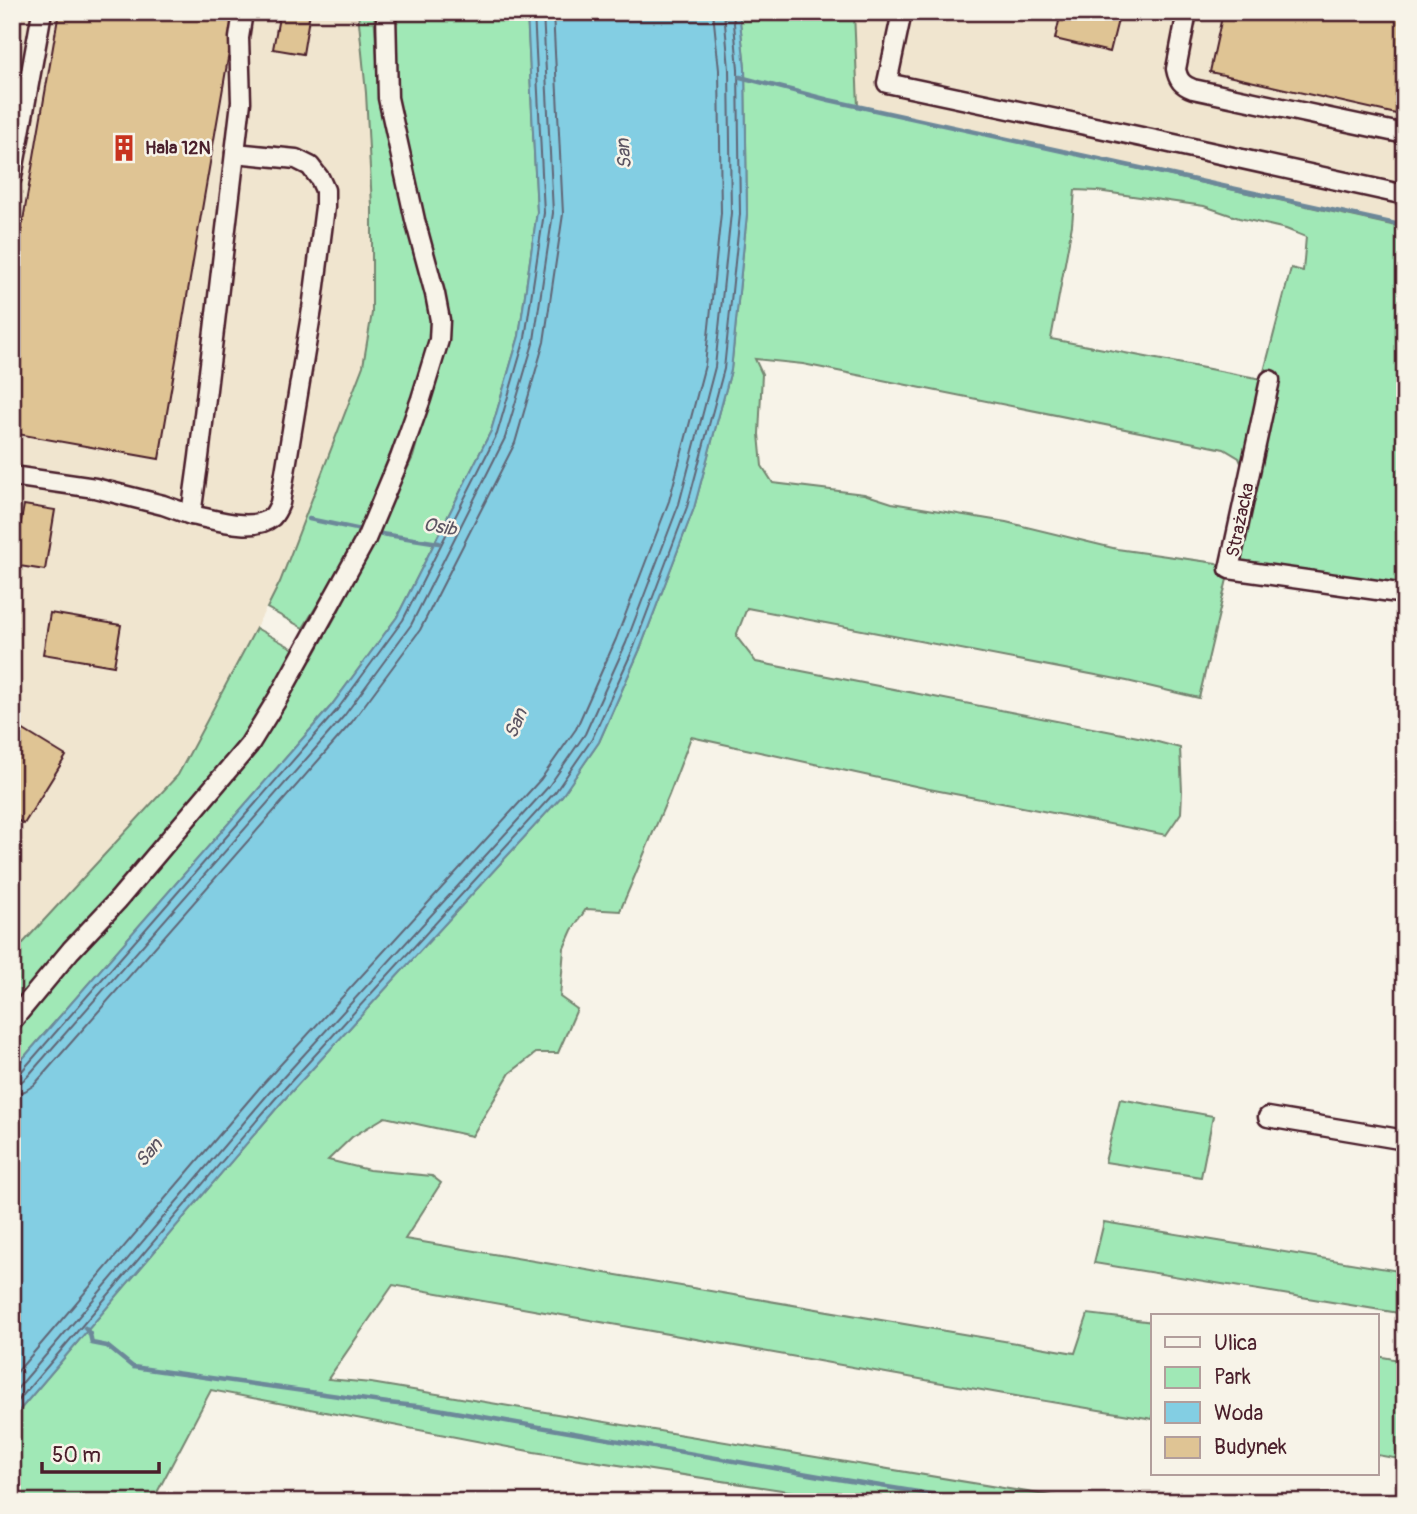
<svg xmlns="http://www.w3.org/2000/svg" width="1417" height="1514" font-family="Pangolin,sans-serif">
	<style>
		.built { fill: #f0e5cf }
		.green { fill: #a0e8b6; stroke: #758470; stroke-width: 2; fill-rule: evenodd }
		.water { fill: #83cee3; stroke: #6c8899; stroke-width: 2 }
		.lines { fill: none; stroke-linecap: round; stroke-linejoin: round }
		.shore { stroke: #616575; stroke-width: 2 }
		.stream { stroke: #6c8899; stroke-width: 4.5 }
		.building { fill: #dfc494; stroke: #4a1f2b; stroke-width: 2 }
		.minor-casing { stroke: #4a1f2b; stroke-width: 23 }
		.minor { stroke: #f7f3e8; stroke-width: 18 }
		.labels { text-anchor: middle; stroke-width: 5; stroke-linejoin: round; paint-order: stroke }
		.poi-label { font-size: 18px; font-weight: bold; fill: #4a1f2b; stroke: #f7f3e8; text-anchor: start }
		.street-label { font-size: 18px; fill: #4a1f2b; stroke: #f7f3e8 }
		.water-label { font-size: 19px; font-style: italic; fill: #5b5462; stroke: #f7f3e8 }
	</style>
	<rect width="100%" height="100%" fill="#f7f3e8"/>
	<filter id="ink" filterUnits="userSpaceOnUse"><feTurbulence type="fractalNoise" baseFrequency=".0143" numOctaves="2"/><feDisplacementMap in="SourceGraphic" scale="14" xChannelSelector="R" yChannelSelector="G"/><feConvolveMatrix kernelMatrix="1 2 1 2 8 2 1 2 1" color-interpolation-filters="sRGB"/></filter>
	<g filter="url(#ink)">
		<g class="built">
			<path d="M12 12H358L366 93 372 206V313L363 366 280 582 178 775 12 955Z"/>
			<path d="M854 12H1405V228L858 106Z"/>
		</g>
		<g class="green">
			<path d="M358 12H374L380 108 425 294 434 323 420 379 353 547 303 628 267 608 280 582 363 366 372 313V206L366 93Z"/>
			<path d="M393 12H527L537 212 519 336 491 431 397 617 331 706 12 1071V955L178 775 256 628 312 659 338 612 413 457 444 345 446 306 411 172 395 101Z"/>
			<path d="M739 12H854L858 106 1405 228V585L1239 561 1278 376 1262 379 1258 394 1242 465 1239 458 1224 449 803 364 755 359 762 374 759 434 762 466 773 483 864 494 892 503 1006 522 1117 549 1216 563 1228 575 1199 698 1127 681 747 608 736 636 756 662 1143 738 1180 748 1182 791 1181 813 1166 835 929 789 691 737 669 795 620 911 586 909 572 930 564 948 560 997 577 1009 558 1053H536L510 1073 472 1136 385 1117 352 1137 328 1160 369 1170 432 1176 441 1183 405 1239 1075 1353 1088 1314 1153 1322V1419L1004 1394 393 1285 328 1379 371 1383 1087 1502H859L534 1452 211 1390 152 1502H12V1419L281 1103 562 796 599 742 640 649 694 508 731 370 747 214 745 68ZM1075 190 1097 191 1204 206 1239 218 1286 229 1306 237 1303 271 1291 268 1262 379 1051 339 1072 225Z"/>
			<path d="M1120 1099 1213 1116 1201 1177 1105 1162Z"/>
			<path d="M1104 1222 1405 1272V1314L1094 1263Z"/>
			<path d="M1377 1356 1405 1361V1460L1377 1455Z"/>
		</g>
		<path class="water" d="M527 12H739L745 68 747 214 731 370 694 508 640 649 599 742 562 796 281 1103 12 1419V1071L331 706 397 617 491 431 519 336 537 212Z"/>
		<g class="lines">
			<g class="shore">
				<path d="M12 1074 21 1072 337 710 403 620 497 434 525 338 544 213 534 12"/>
				<path d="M12 1083 21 1082 27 1077 344 716 411 625 505 438 534 340 553 213 543 12"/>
				<path d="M12 1094 25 1091 34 1085 352 722 420 630 515 443 544 342 563 214 553 12"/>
				<path d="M12 1378 261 1086 541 779 576 729 616 639 669 501 705 365 721 213 719 70 713 12"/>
				<path d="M12 1395 269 1093 549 786 585 734 626 643 679 504 715 367 731 213 729 69 724 12"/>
				<path d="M12 1408 275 1099 556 791 592 739 634 647 687 507 724 369 740 214 738 69 733 12"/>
			</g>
			<g class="stream">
				<path d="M740 77 829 100 1405 226"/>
				<path d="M309 519 366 531"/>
				<path d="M375 533 439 543"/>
				<path d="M85 1328 90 1334 92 1343 107 1346 133 1367 388 1403 426 1407 819 1476 980 1502"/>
			</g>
		</g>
		<g class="building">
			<path d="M59 12H236L159 459 12 433V284Z"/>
			<path d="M280 12H310L303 54 273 49Z"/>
			<path d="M1061 12H1120L1110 52 1055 39Z"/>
			<path d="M1223 12H1405V116L1210 72Z"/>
			<path d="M24 505 55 510 45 570 13 565Z"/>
			<path d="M50 613 121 625 114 666 43 654Z"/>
			<path d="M12 723 66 756 24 824 12 817Z"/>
		</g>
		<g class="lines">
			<defs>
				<g id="minor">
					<path d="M902 12 887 83 1156 140 1405 195"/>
					<path d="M1187 12 1176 69C1178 80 1182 85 1193 89L1405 134"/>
					<path d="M12 177 42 12"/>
					<path d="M1270 380 1229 569 1405 594"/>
					<path d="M12 476 95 488 163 505 191 515 199 457 241 102 239 38 243 12"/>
					<path d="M191 515C213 519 253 533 272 517 275 514 278 508 280 503L312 309 325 207V190L320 179 310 166 296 159 235 153"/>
					<path d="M12 1021 71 950 118 900 249 745 278 698 366 539 400 458 421 399 439 340 440 320 435 294 415 220 388 98 386 12"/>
					<path d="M1268 1117 1405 1140"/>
				</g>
			</defs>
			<use href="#minor" class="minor-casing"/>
			<use href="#minor" class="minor"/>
		</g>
	</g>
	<defs>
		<symbol id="building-bare" viewBox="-9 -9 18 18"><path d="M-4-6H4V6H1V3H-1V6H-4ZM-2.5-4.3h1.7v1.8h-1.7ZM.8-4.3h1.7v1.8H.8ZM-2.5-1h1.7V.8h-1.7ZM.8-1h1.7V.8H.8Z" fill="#c8321e" stroke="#f7f3e8" stroke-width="2.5" paint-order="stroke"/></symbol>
	</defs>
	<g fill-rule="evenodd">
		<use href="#building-bare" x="105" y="129" width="38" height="38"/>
	</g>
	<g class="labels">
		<g class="poi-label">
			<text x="145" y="154">Hala 12N</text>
		</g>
		<g class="street-label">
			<text transform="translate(1240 520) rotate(-78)" y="6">Strażacka</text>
		</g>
		<g class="water-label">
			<text transform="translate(623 154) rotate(-95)" y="7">San</text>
			<text transform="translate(440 526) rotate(10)" y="7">Osib</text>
			<text transform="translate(515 723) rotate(-67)" y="7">San</text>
			<text transform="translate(148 1152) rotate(-49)" y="7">San</text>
		</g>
	</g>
	<rect width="1417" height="1514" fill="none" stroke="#f7f3e8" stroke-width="42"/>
	<rect x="21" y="21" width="1375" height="1472" fill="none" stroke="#4a1f2b" stroke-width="2.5" filter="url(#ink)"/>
	<rect x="1151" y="1314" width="228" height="161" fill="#f7f3e8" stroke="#b29e9c" stroke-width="2"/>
	<rect x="1165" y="1337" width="35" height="10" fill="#f7f3e8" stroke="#b29e9c" stroke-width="2"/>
	<text x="1214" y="1350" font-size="21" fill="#4a1f2b">Ulica</text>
	<rect x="1165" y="1367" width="35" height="21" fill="#a0e8b6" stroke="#b29e9c" stroke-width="2"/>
	<text x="1214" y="1384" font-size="21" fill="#4a1f2b">Park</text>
	<rect x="1165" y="1402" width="35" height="21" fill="#83cee3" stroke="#b29e9c" stroke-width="2"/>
	<text x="1214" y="1420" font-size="21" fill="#4a1f2b">Woda</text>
	<rect x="1165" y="1437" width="35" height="21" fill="#dfc494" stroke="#b29e9c" stroke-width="2"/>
	<text x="1214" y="1454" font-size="21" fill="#4a1f2b">Budynek</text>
	<path d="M42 1462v10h117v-10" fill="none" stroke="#4a1f2b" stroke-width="3.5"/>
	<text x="52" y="1462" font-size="21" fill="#4a1f2b" stroke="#f7f3e8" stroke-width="5" paint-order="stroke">50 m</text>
</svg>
